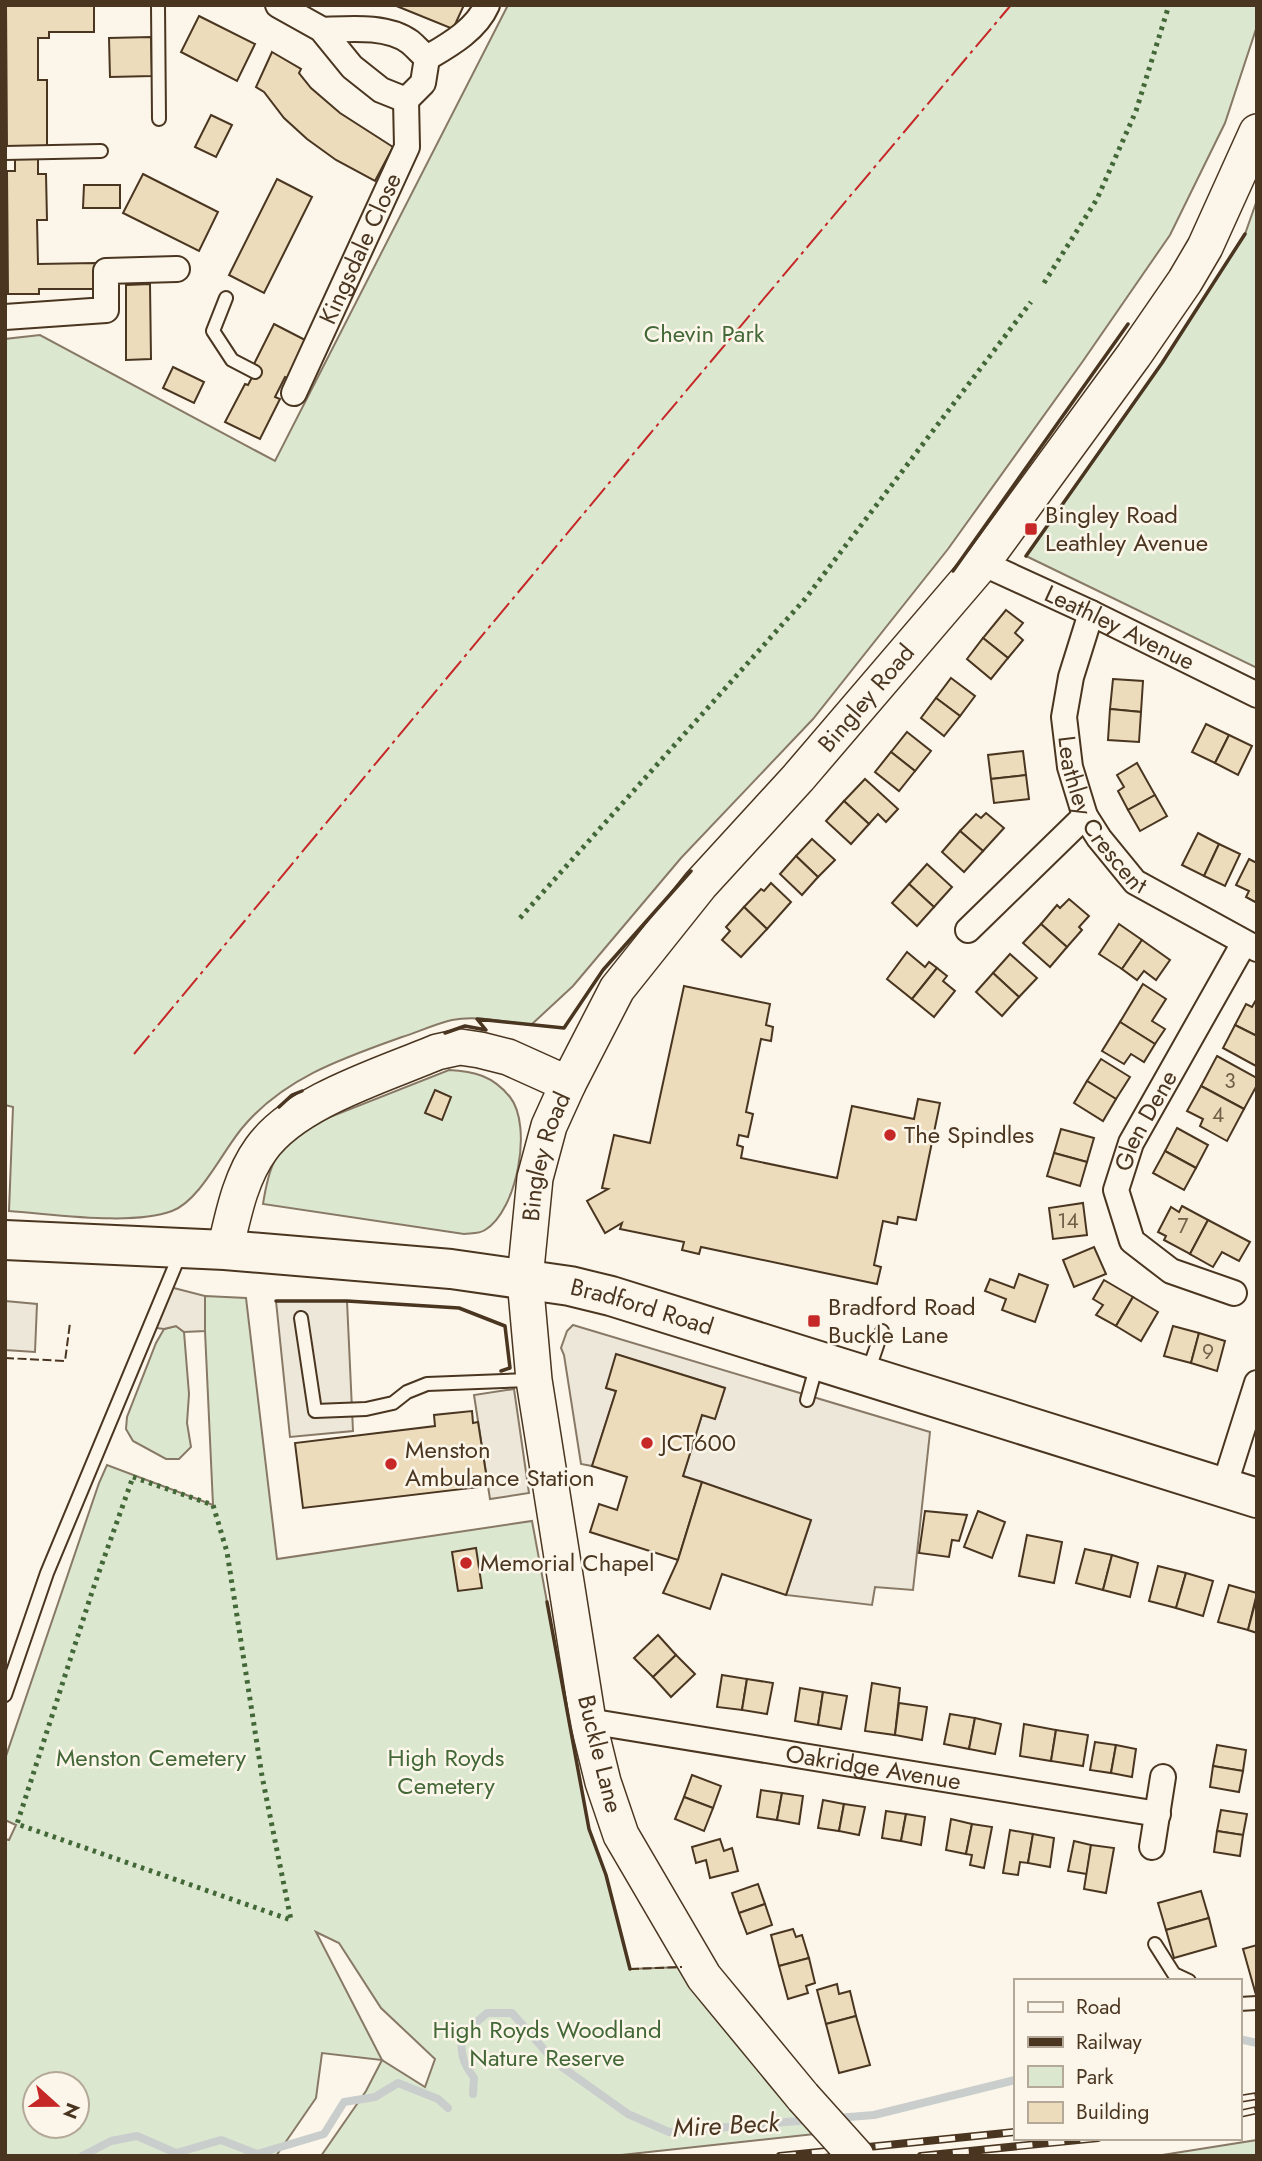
<svg xmlns="http://www.w3.org/2000/svg" width="1262" height="2161" font-family="Jost,sans-serif">
	<style>
		.green { fill: #dce7d0; stroke: #887966; stroke-width: 2; fill-rule: evenodd }
		.parking { fill: #ede7d9; stroke: #887966; stroke-width: 2 }
		.lines { fill: none; stroke-linecap: round; stroke-linejoin: round }
		.stream { stroke: #c9cecd; stroke-width: 8 }
		.building { fill: #ecdcbc; stroke: #4a3520; stroke-width: 2 }
		.lane-casing { stroke: #4a3520; stroke-width: 16 }
		.street-casing { stroke: #4a3520; stroke-width: 28 }
		.secondary-casing { stroke: #4a3520; stroke-width: 38 }
		.primary-casing { stroke: #4a3520; stroke-width: 42 }
		.lane { stroke: #fbf6e9; stroke-width: 12 }
		.street { stroke: #fbf6e9; stroke-width: 24 }
		.secondary { stroke: #fbf6e9; stroke-width: 35 }
		.primary { stroke: #fbf6e9; stroke-width: 38 }
		.rail-casing { stroke: #4a3520; stroke-width: 8 }
		.rail { stroke: #fbf6e9; stroke-width: 5; stroke-dasharray: 16; stroke-linecap: butt }
		.secondary-bridge-casing { stroke: #4a3520; stroke-width: 38; stroke-linecap: butt }
		.secondary-bridge { stroke: #fbf6e9; stroke-width: 35 }
		.hedge { stroke: #436837; stroke-width: 5; stroke-dasharray: 3.5 5; stroke-linecap: butt }
		.fence { stroke: #4a3520; stroke-width: 2; stroke-dasharray: 9 3.5; stroke-linecap: butt }
		.wall { stroke: #4a3520; stroke-width: 3.5 }
		.power { stroke: #c62828; stroke-width: 2; stroke-dasharray: 24 5 3.5 5; stroke-linecap: butt }
		.poi-dot { fill: #c62828; stroke: #fbf6e9; stroke-width: 2.5 }
		.labels { text-anchor: middle; stroke-width: 5; stroke-linejoin: round; paint-order: stroke }
		.number-label { font-size: 21px; fill: #725f47 }
		.street-label { font-size: 24px; fill: #4a3520; stroke: #fbf6e9 }
		.park-label { font-size: 24px; fill: #436837; stroke: #fbf6e9 }
		.poi-label { font-size: 24px; fill: #4a3520; stroke: #fbf6e9; text-anchor: start }
		.water-label { font-size: 26px; font-style: italic; fill: #4a3520; stroke: #fbf6e9 }
	</style>
	<rect width="100%" height="100%" fill="#fbf6e9"/>
	<g class="green">
		<path d="M508 5H1257V26L1225 123 1170 235 1083 361 948 549 813 719 681 858 573 986 531 1025C506 1022 477 1015 452 1020 435 1024 418 1032 402 1037 343 1058 284 1078 243 1127 223 1150 200 1201 172 1211 131 1226 54 1214 9 1211L13 1107 5 1105V339L40 335 275 461Z"/>
		<path d="M1257 200V668L1026 556 1162 363 1245 234Z"/>
		<path d="M449 1070C474 1071 493 1076 510 1097 533 1126 517 1211 485 1230 479 1234 470 1233 464 1234L263 1204C269 1166 274 1154 302 1128Z"/>
		<path d="M205 1296 246 1298 277 1559 532 1521 589 1829 606 1875 630 1969 682 1967 815 2134 612 2156H321L366 2091 382 2060 322 2053 316 2098 276 2156H5V1839L9 1840 16 1825 5 1820V1759L99 1483 107 1465 213 1505 205 1331ZM316 1932 339 1943 381 2008 435 2059 425 2087 382 2060ZM35 2084H77V2126H35Z"/>
		<path d="M176 1326 184 1332 189 1394 187 1423 191 1447 179 1459H166L133 1441 126 1429 127 1417 156 1343 164 1329Z"/>
		<path d="M1257 2140V2156H1156Z"/>
	</g>
	<g class="parking">
		<path d="M166 1286 205 1296V1331L184 1332 176 1326 164 1329 149 1327Z"/>
		<path d="M5 1301 37 1304 35 1352 5 1350Z"/>
		<path d="M276 1301H347L353 1431 290 1437Z"/>
		<path d="M573 1325 930 1432 913 1590 875 1587 872 1605 786 1595 811 1520 683 1476 702 1415 715 1418 725 1388 618 1355 606 1388 616 1391 592 1466 581 1464 564 1355 561 1348 567 1331Z"/>
		<path d="M514 1389 529 1493 490 1499 474 1395Z"/>
	</g>
	<g class="lines">
		<g class="stream">
			<path d="M1239 2039 1257 2043"/>
			<path d="M473 2094 474 2078C463 2063 460 2054 462 2035L487 2013H512L555 2062 628 2114 669 2132 810 2120"/>
			<path d="M837 2118 874 2115 1015 2080"/>
			<path d="M82 2156 111 2141 137 2136 176 2153 221 2140 257 2154 324 2134 344 2102 375 2097 398 2083 438 2099 448 2108"/>
		</g>
	</g>
	<g class="building">
		<path d="M394 5H464L453 29Z"/>
		<path d="M6 6H94V32H49V38H38V80H47V149L38 150V174H46L47 220H37L38 264 95 263V289H39V294H8L7 171H15V149H7Z"/>
		<path d="M199 16 255 44 237 81 181 52Z"/>
		<path d="M151 37 152 76 110 77 109 38Z"/>
		<path d="M272 52 301 69 299 73 311 88 340 113 393 147 375 181 336 160 307 139 284 118 264 92 256 87Z"/>
		<path d="M211 115 232 125 216 157 195 147Z"/>
		<path d="M143 174 218 212 199 251 123 213Z"/>
		<path d="M277 179 312 197 264 293 229 275Z"/>
		<path d="M84 185H120V208H83Z"/>
		<path d="M150 284 151 359 126 360V285Z"/>
		<path d="M274 324 309 342 290 379 285 377 275 397 280 399 260 439 225 422 245 384 248 385 258 366 254 364Z"/>
		<path d="M173 367 204 382 194 403 163 388Z"/>
		<path d="M1006 610 1023 623 1015 633 1023 640 1008 658 983 638Z"/>
		<path d="M983 638 1008 658 991 679 967 659Z"/>
		<path d="M951 678 975 696 960 716 936 698Z"/>
		<path d="M1113 679 1143 681 1141 712 1110 709Z"/>
		<path d="M936 698 960 716 944 736 921 718Z"/>
		<path d="M1110 709 1141 712 1139 742 1108 740Z"/>
		<path d="M1206 724 1229 735 1215 763 1192 752Z"/>
		<path d="M907 732 931 751 915 771 891 752Z"/>
		<path d="M1229 735 1252 746 1238 775 1215 763Z"/>
		<path d="M1023 751 1026 775 991 779 988 755Z"/>
		<path d="M891 752 915 771 899 791 875 772Z"/>
		<path d="M1137 763 1155 795 1128 810 1118 791 1124 787 1117 775Z"/>
		<path d="M1026 775 1029 799 994 803 991 779Z"/>
		<path d="M865 779 898 809 886 822 878 814 869 824 844 801Z"/>
		<path d="M1155 795 1167 816 1140 831 1128 810Z"/>
		<path d="M844 801 869 824 851 844 826 821Z"/>
		<path d="M986 813 1004 828 983 851 960 831 976 814 981 818Z"/>
		<path d="M960 831 983 851 964 872 942 852Z"/>
		<path d="M1198 833 1219 844 1204 876 1182 865Z"/>
		<path d="M812 839 835 860 818 877 796 856Z"/>
		<path d="M1219 844 1240 854 1225 886 1204 876Z"/>
		<path d="M796 856 818 877 802 895 780 874Z"/>
		<path d="M1249 859 1257 863V903L1246 897 1249 891 1236 885Z"/>
		<path d="M927 864 952 887 934 907 909 884Z"/>
		<path d="M771 883 791 902 767 929 744 907 761 889 764 891Z"/>
		<path d="M909 884 934 907 917 926 892 903Z"/>
		<path d="M1069 899 1089 916 1079 927 1082 930 1067 947 1041 924 1057 905 1060 908Z"/>
		<path d="M744 907 767 929 741 957 722 940 730 931 726 927Z"/>
		<path d="M1041 924 1067 947 1050 967 1023 943Z"/>
		<path d="M1119 924 1142 940 1122 969 1099 954Z"/>
		<path d="M1142 940 1170 960 1156 980 1144 971 1137 980 1122 969Z"/>
		<path d="M907 952 925 967 929 962 937 968 912 999 887 979Z"/>
		<path d="M1010 954 1037 978 1019 997 993 973Z"/>
		<path d="M937 968 947 976 943 981 955 991 934 1017 912 999Z"/>
		<path d="M993 973 1019 997 1002 1016 976 992Z"/>
		<path d="M1143 984 1166 999 1152 1021 1165 1029 1155 1044 1120 1022Z"/>
		<path d="M684 986 770 1004 766 1025 773 1027 771 1041 761 1039 746 1112 753 1114 748 1137 739 1135 737 1145 743 1147 741 1158 837 1178 852 1106 914 1119 918 1099 940 1103 916 1220 898 1217 897 1224 883 1221 874 1265 881 1267 877 1284 701 1247 699 1254 682 1250 684 1242 620 1229 622 1223 605 1233 587 1201 608 1189 602 1188 614 1135 650 1143Z"/>
		<path d="M1257 998V1036L1235 1025 1246 1004 1252 1007Z"/>
		<path d="M1120 1022 1155 1044 1144 1062 1131 1054 1124 1064 1102 1051Z"/>
		<path d="M1235 1025 1257 1036 1256 1066 1223 1048Z"/>
		<path d="M1217 1056 1257 1078V1085L1244 1109 1201 1086Z"/>
		<path d="M1101 1059 1130 1077 1116 1099 1087 1081Z"/>
		<path d="M1087 1081 1116 1099 1103 1121 1074 1103Z"/>
		<path d="M1201 1086 1244 1109 1227 1141 1200 1126 1203 1119 1187 1111Z"/>
		<path d="M435 1090 451 1097 442 1120 425 1113Z"/>
		<path d="M1177 1128 1208 1145 1196 1168 1165 1151Z"/>
		<path d="M1061 1129 1094 1138 1087 1162 1054 1153Z"/>
		<path d="M1165 1151 1196 1168 1184 1190 1153 1173Z"/>
		<path d="M1054 1153 1087 1162 1080 1186 1047 1176Z"/>
		<path d="M1083 1203 1087 1235 1053 1239 1049 1208Z"/>
		<path d="M1182 1206 1208 1220 1190 1254 1164 1240 1166 1236 1158 1232 1171 1207 1179 1212Z"/>
		<path d="M1208 1220 1250 1242 1239 1261 1222 1252 1213 1267 1190 1254Z"/>
		<path d="M1094 1247 1106 1274 1074 1287 1063 1260Z"/>
		<path d="M1019 1274 1048 1285 1035 1322 1002 1310 1006 1299 985 1291 990 1279 1014 1288Z"/>
		<path d="M1104 1280 1133 1297 1116 1326 1096 1315 1103 1305 1093 1299Z"/>
		<path d="M1133 1297 1158 1312 1141 1341 1116 1326Z"/>
		<path d="M1173 1326 1199 1333 1191 1363 1164 1356Z"/>
		<path d="M1199 1333 1225 1341 1217 1371 1191 1363Z"/>
		<path d="M616 1354 725 1388 715 1419 702 1415 683 1476 702 1482 678 1560 590 1532 599 1504 617 1510 627 1477 592 1466 616 1391 606 1388Z"/>
		<path d="M472 1411 473 1423 478 1422 488 1486 303 1508 295 1443 435 1426 434 1415Z"/>
		<path d="M702 1482 811 1520 786 1595 722 1574 710 1609 663 1593 678 1560Z"/>
		<path d="M925 1511 967 1515 959 1541 952 1540 949 1557 919 1553Z"/>
		<path d="M978 1511 1005 1522 992 1558 964 1547Z"/>
		<path d="M1027 1535 1062 1542 1054 1583 1019 1576Z"/>
		<path d="M476 1548 482 1588 458 1591 452 1552Z"/>
		<path d="M1085 1549 1112 1555 1103 1590 1076 1583Z"/>
		<path d="M1112 1555 1138 1563 1130 1597 1103 1590Z"/>
		<path d="M1158 1566 1186 1573 1176 1608 1149 1601Z"/>
		<path d="M1186 1573 1213 1581 1203 1616 1176 1608Z"/>
		<path d="M1229 1585 1257 1593 1248 1630 1218 1622Z"/>
		<path d="M1257 1596V1633L1248 1630Z"/>
		<path d="M658 1635 676 1655 653 1677 634 1658Z"/>
		<path d="M676 1655 695 1674 671 1697 653 1677Z"/>
		<path d="M722 1675 747 1679 742 1710 717 1707Z"/>
		<path d="M747 1679 773 1683 767 1714 742 1710Z"/>
		<path d="M872 1683 900 1688 895 1735 865 1731Z"/>
		<path d="M800 1688 823 1692 818 1725 795 1721Z"/>
		<path d="M823 1692 847 1696 841 1729 818 1725Z"/>
		<path d="M899 1703 927 1707 922 1740 895 1735Z"/>
		<path d="M950 1714 975 1718 969 1749 944 1744Z"/>
		<path d="M975 1718 1001 1724 995 1754 969 1749Z"/>
		<path d="M1024 1724 1056 1730 1051 1761 1020 1756Z"/>
		<path d="M1056 1730 1088 1735 1083 1766 1051 1761Z"/>
		<path d="M1095 1742 1116 1745 1111 1773 1090 1770Z"/>
		<path d="M1116 1745 1136 1749 1132 1777 1111 1773Z"/>
		<path d="M1217 1745 1246 1750 1243 1771 1213 1766Z"/>
		<path d="M1213 1766 1243 1771 1239 1792 1210 1787Z"/>
		<path d="M692 1775 721 1786 713 1808 684 1797Z"/>
		<path d="M761 1790 782 1793 777 1820 757 1817Z"/>
		<path d="M782 1793 803 1796 799 1824 777 1820Z"/>
		<path d="M684 1797 713 1808 704 1831 675 1819Z"/>
		<path d="M823 1800 844 1804 839 1831 818 1828Z"/>
		<path d="M844 1804 865 1807 859 1835 839 1831Z"/>
		<path d="M1221 1810 1247 1814 1243 1835 1217 1831Z"/>
		<path d="M886 1811 906 1814 901 1841 882 1838Z"/>
		<path d="M906 1814 925 1817 921 1845 901 1841Z"/>
		<path d="M951 1819 972 1824 966 1854 946 1850Z"/>
		<path d="M972 1824 992 1827 984 1868 970 1865 972 1855 966 1854Z"/>
		<path d="M1010 1830 1033 1834 1028 1863 1020 1862 1018 1875 1003 1873Z"/>
		<path d="M1217 1831 1243 1835 1240 1856 1214 1852Z"/>
		<path d="M1033 1834 1054 1838 1050 1867 1028 1863Z"/>
		<path d="M720 1839 724 1851 732 1848 738 1871 710 1878 706 1860 696 1863 692 1847Z"/>
		<path d="M1074 1841 1091 1845 1087 1874 1068 1871Z"/>
		<path d="M1091 1845 1114 1848 1106 1893 1084 1889Z"/>
		<path d="M758 1884 765 1904 739 1913 732 1893Z"/>
		<path d="M1201 1891 1209 1918 1166 1930 1158 1903Z"/>
		<path d="M765 1904 772 1925 747 1934 739 1913Z"/>
		<path d="M1209 1918 1216 1946 1174 1958 1166 1930Z"/>
		<path d="M793 1929 796 1937 802 1935 809 1958 779 1966 771 1935Z"/>
		<path d="M1257 1945V1995H1256L1243 1949Z"/>
		<path d="M809 1958 815 1983 806 1986 808 1993 788 1999 779 1966Z"/>
		<path d="M837 1984 839 1994 850 1991 856 2016 826 2024 817 1990Z"/>
		<path d="M856 2016 870 2065 839 2073 826 2024Z"/>
	</g>
	<g class="lines">
		<defs>
			<g id="lane">
				<path d="M158 5 159 119"/>
				<path d="M5 153 101 151"/>
				<path d="M226 298 213 331 232 360 255 372"/>
				<path d="M301 1318 315 1411 366 1409 393 1403 407 1392 427 1384 530 1380"/>
				<path d="M868 1372 882 1331"/>
				<path d="M807 1400 817 1364"/>
				<path d="M5 1695 47 1573 180 1254"/>
				<path d="M1155 1944 1174 1974 1189 1981"/>
				<path d="M1239 2004 1257 2003"/>
			</g>
			<g id="street">
				<path d="M278 5 321 29 352 67 381 90 406 100 423 83 427 58C421 53 416 47 410 42 387 25 349 29 322 30"/>
				<path d="M427 58C449 45 476 30 487 5"/>
				<path d="M5 317 106 310V271L177 269"/>
				<path id="s1" d="M294 393 407 147 406 100"/>
				<path id="s2" d="M982 563 1091 613 1257 695"/>
				<path id="s3" d="M1091 613 1071 677 1064 717 1070 767 1085 816 1099 838 1135 882 1257 949"/>
				<path d="M968 930 1085 816"/>
				<path id="s4" d="M1234 1293 1171 1271 1132 1241 1116 1190 1131 1143 1244 943"/>
				<path d="M1224 1487 1257 1383"/>
				<path id="s5" d="M588 1721 1158 1814"/>
				<path d="M1152 1847 1163 1777"/>
			</g>
			<g id="secondary">
				<path d="M225 1250C233 1216 240 1178 261 1149 295 1101 383 1075 437 1052L460 1047 480 1050 508 1057 568 1084"/>
				<path id="s6" d="M803 2097 704 1977 621 1835 603 1782 588 1721 534 1380 525 1279 535 1178 549 1126 568 1084 617 989 700 885 798 778 982 563 1134 355 1185 281 1205 247 1257 132"/>
			</g>
			<g id="primary">
				<path id="s7" d="M5 1240 225 1250 451 1269 570 1286 611 1296 1257 1498"/>
			</g>
		</defs>
		<use href="#lane" class="lane-casing"/>
		<use href="#street" class="street-casing"/>
		<use href="#secondary" class="secondary-casing"/>
		<use href="#primary" class="primary-casing"/>
		<use href="#lane" class="lane"/>
		<use href="#street" class="street"/>
		<use href="#secondary" class="secondary"/>
		<use href="#primary" class="primary"/>
		<defs>
			<g id="rail">
				<path d="M1239 2099 1257 2096"/>
				<path d="M1239 2114 1257 2110"/>
				<path d="M780 2156 1015 2132"/>
				<path d="M921 2156 1098 2138"/>
			</g>
		</defs>
		<use href="#rail" class="rail-casing"/>
		<use href="#rail" class="rail"/>
		<defs>
			<path id="secondary-bridge" d="M803 2097 856 2156"/>
		</defs>
		<use href="#secondary-bridge" class="secondary-bridge-casing"/>
		<use href="#secondary-bridge" class="secondary-bridge"/>
		<g class="hedge">
			<path d="M1044 283 1097 199 1136 111 1169 5"/>
			<path d="M520 918 805 599 1031 302"/>
			<path d="M133 1477 213 1505 227 1552 262 1776 291 1920 17 1824 93 1589Z"/>
		</g>
		<g class="fence">
			<path d="M5 1358 65 1361 70 1323"/>
			<path d="M630 1969 682 1967"/>
		</g>
		<g class="wall">
			<path d="M1026 556 1162 363 1245 234"/>
			<path d="M953 571 1128 324"/>
			<path d="M445 1033 465 1026 486 1030 477 1019 564 1028 603 970 691 871"/>
			<path d="M279 1107 292 1095 302 1091"/>
			<path d="M276 1301H347L459 1308 505 1326 510 1368 501 1371"/>
			<path d="M547 1602 589 1829 606 1875 630 1969"/>
		</g>
		<path class="power" d="M134 1054 644 441 1011 5"/>
	</g>
	<g class="poi-dot">
		<rect x="1024" y="522" width="14" height="14" rx="3.5"/>
		<circle cx="890" cy="1135" r="7"/>
		<rect x="807" y="1314" width="14" height="14" rx="3.5"/>
		<circle cx="647" cy="1443" r="7"/>
		<circle cx="391" cy="1464" r="7"/>
		<circle cx="466" cy="1563" r="7"/>
	</g>
	<g class="labels">
		<g class="number-label">
			<text x="1230" y="1088">3</text>
			<text x="1218" y="1122">4</text>
			<text x="1068" y="1228">14</text>
			<text x="1183" y="1233">7</text>
			<text x="1208" y="1359">9</text>
		</g>
		<g class="street-label">
			<text dy="8" stroke="none"><textPath href="#s1" startOffset="159">Kingsdale Close</textPath></text>
			<text dy="8" stroke="none"><textPath href="#s2" startOffset="152">Leathley Avenue</textPath></text>
			<text dy="8" stroke="none"><textPath href="#s6" startOffset="1577">Bingley Road</textPath></text>
			<text dy="8" stroke="none"><textPath href="#s3" startOffset="215">Leathley Crescent</textPath></text>
			<text dy="8" stroke="none"><textPath href="#s4" startOffset="245">Glen Dene</textPath></text>
			<text dy="8" stroke="none"><textPath href="#s6" startOffset="1010">Bingley Road</textPath></text>
			<text dy="8" stroke="none"><textPath href="#s7" startOffset="642">Bradford Road</textPath></text>
			<text transform="translate(600 1754) rotate(76)" y="8">Buckle Lane</text>
			<text dy="8" stroke="none"><textPath href="#s5" startOffset="289">Oakridge Avenue</textPath></text>
		</g>
		<g class="park-label">
			<text x="704" y="342">Chevin Park</text>
			<text x="151" y="1766">Menston Cemetery</text>
			<text x="446" y="1766">High Royds<tspan x="446" dy="28">Cemetery</tspan></text>
			<text x="547" y="2038">High Royds Woodland<tspan x="547" dy="28">Nature Reserve</tspan></text>
		</g>
		<g class="poi-label">
			<text x="1045" y="523">Bingley Road<tspan x="1045" dy="28">Leathley Avenue</tspan></text>
			<text x="904" y="1143">The Spindles</text>
			<text x="828" y="1315">Bradford Road<tspan x="828" dy="28">Buckle Lane</tspan></text>
			<text x="661" y="1451">JCT600</text>
			<text x="405" y="1458">Menston<tspan x="405" dy="28">Ambulance Station</tspan></text>
			<text x="480" y="1571">Memorial Chapel</text>
		</g>
		<g class="water-label">
			<text transform="translate(726 2125) rotate(-3)" y="9">Mire Beck</text>
		</g>
	</g>
	<rect width="1262" height="2161" fill="none" stroke="#4a3520" stroke-width="14"/>
	<rect x="1014" y="1979" width="228" height="161" fill="#fbf6e9" stroke="#b4a999" stroke-width="2"/>
	<rect x="1028" y="2002" width="35" height="10" fill="#fbf6e9" stroke="#b4a999" stroke-width="2"/>
	<text x="1076" y="2014" font-size="21" fill="#4a3520">Road</text>
	<rect x="1028" y="2037" width="35" height="10" fill="#4a3520" stroke="#b4a999" stroke-width="2"/>
	<text x="1076" y="2049" font-size="21" fill="#4a3520">Railway</text>
	<rect x="1028" y="2066" width="35" height="21" fill="#dce7d0" stroke="#b4a999" stroke-width="2"/>
	<text x="1076" y="2084" font-size="21" fill="#4a3520">Park</text>
	<rect x="1028" y="2102" width="35" height="21" fill="#ecdcbc" stroke="#b4a999" stroke-width="2"/>
	<text x="1076" y="2119" font-size="21" fill="#4a3520">Building</text>
	<g transform="translate(56 2105) rotate(111)"><circle r="33" fill="#fbf6e9" stroke="#b4a999" stroke-width="2"/>
	<path d="M0-5L12 26L0 18L-12 26Z" fill="#c62828"/>
	<text y="-10" font-size="19" font-weight="bold" text-anchor="middle" fill="#4a3520">N</text>
	</g>
</svg>
